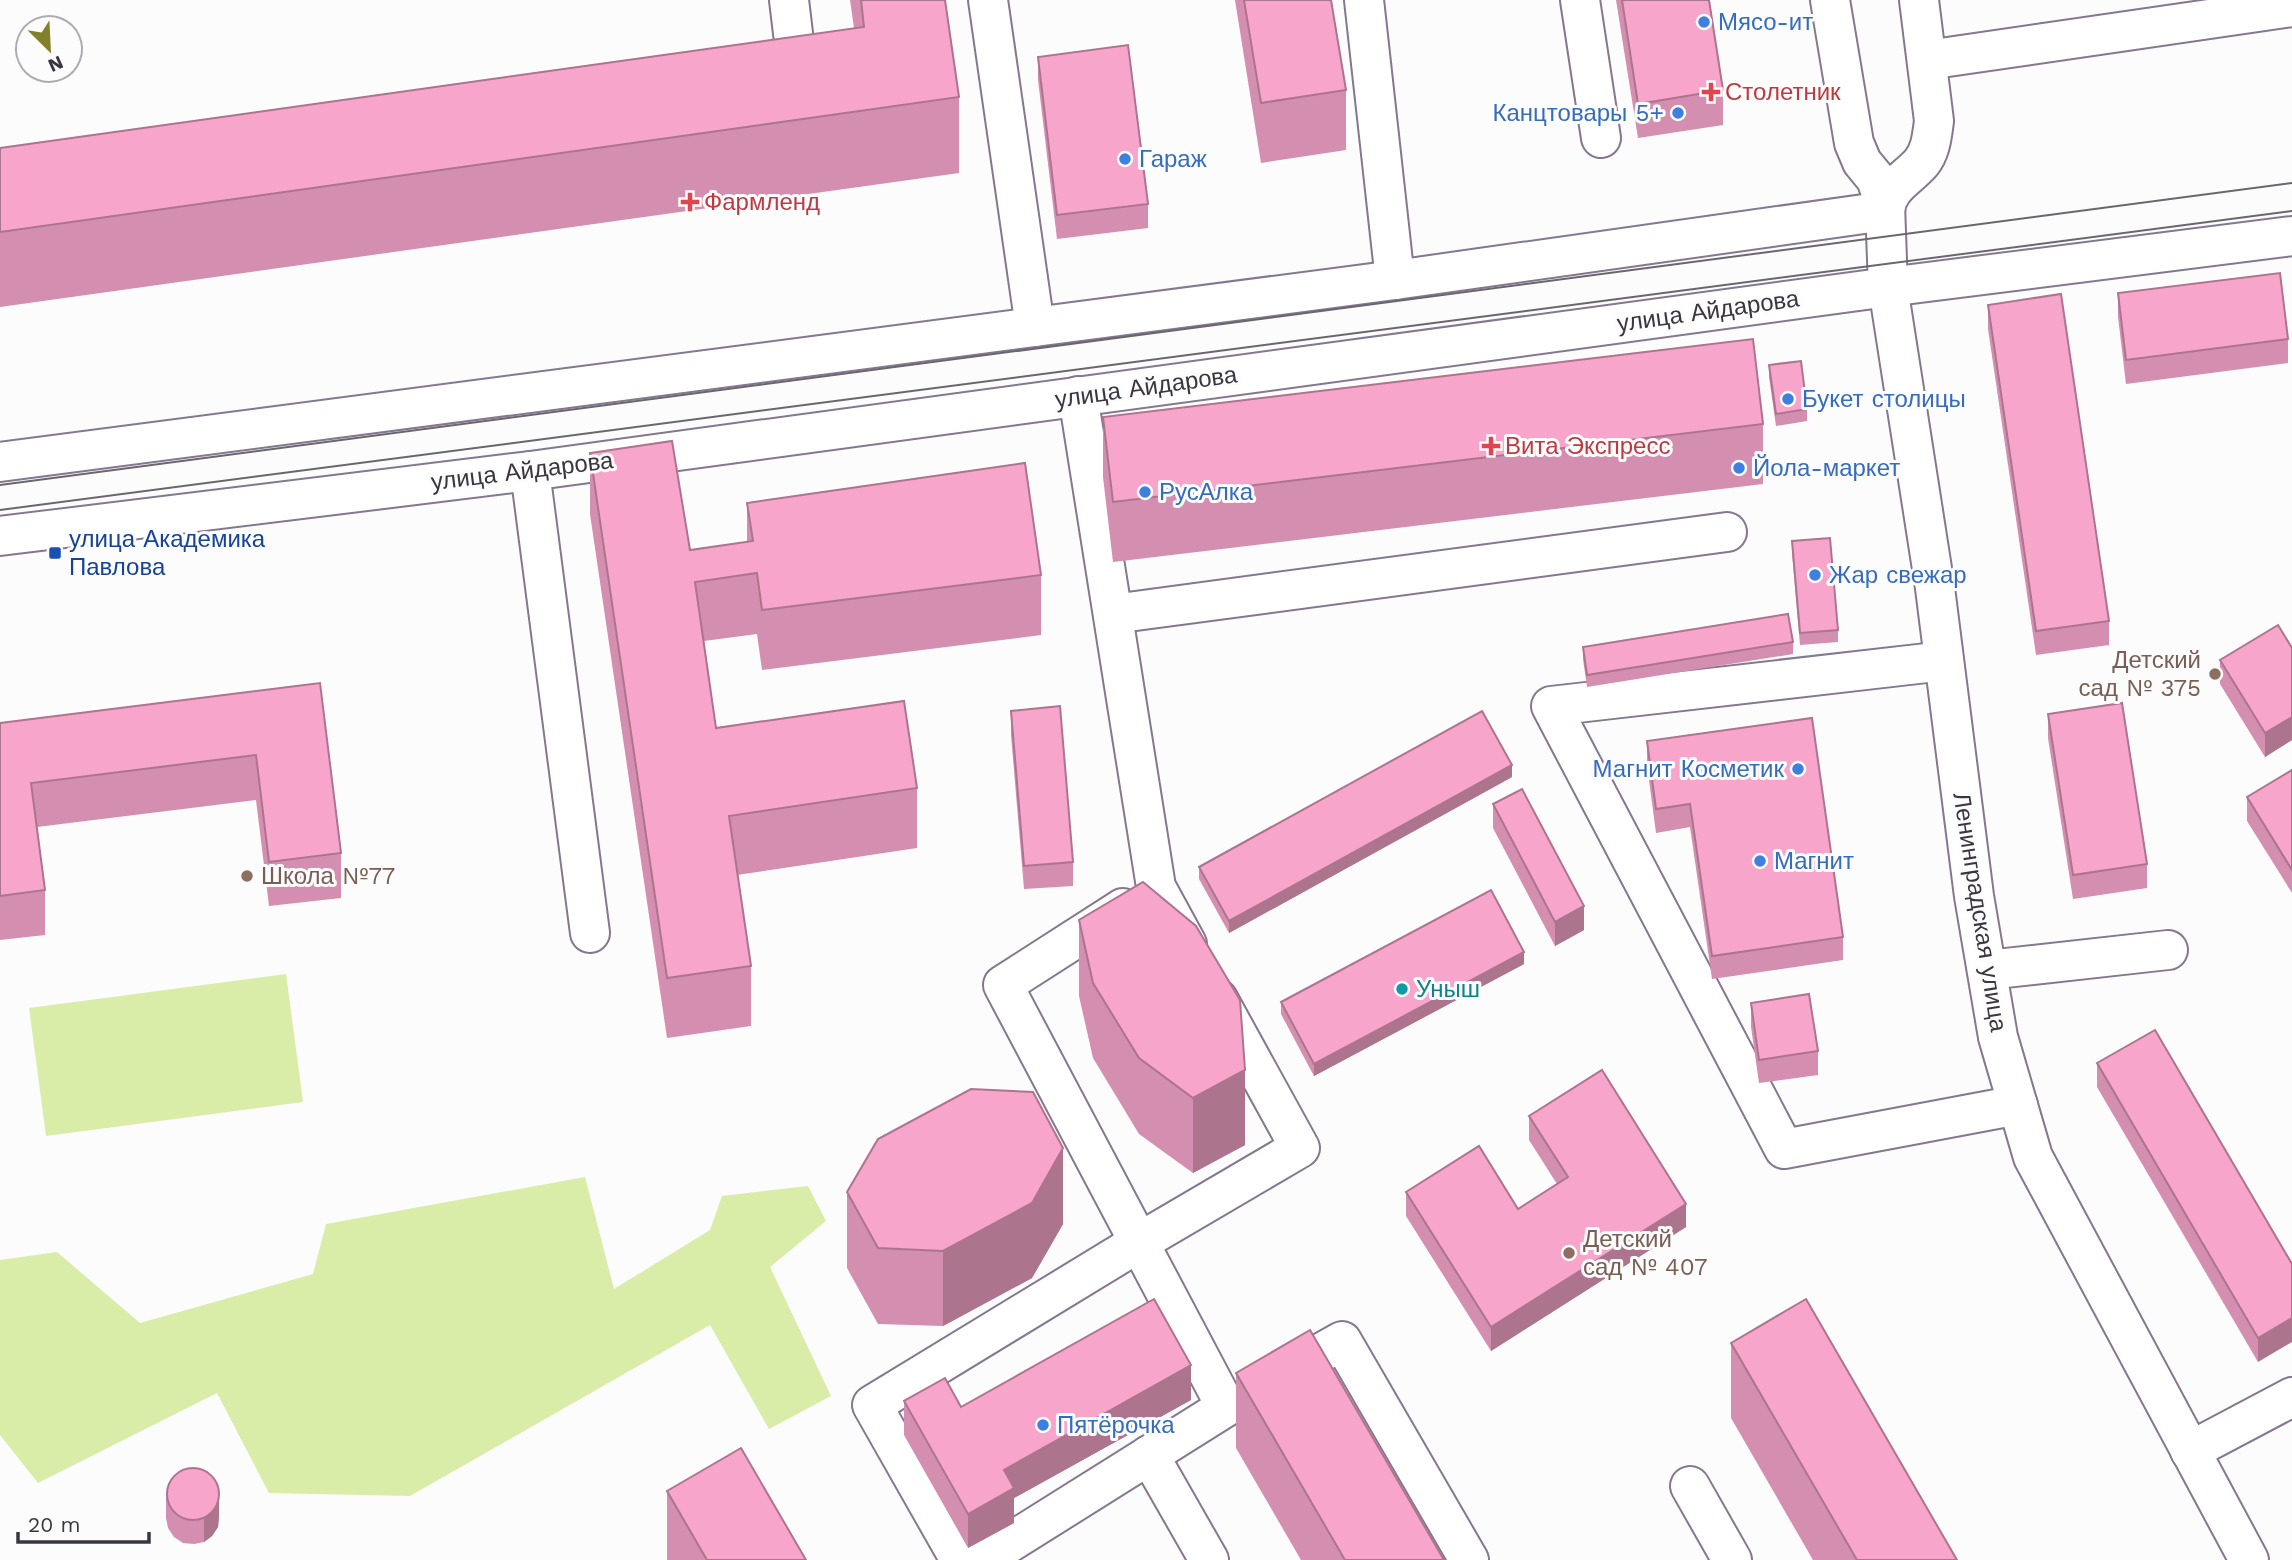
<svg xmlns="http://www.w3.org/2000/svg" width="2292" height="1560" font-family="'Work Sans',sans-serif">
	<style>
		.green { fill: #d9eca8 }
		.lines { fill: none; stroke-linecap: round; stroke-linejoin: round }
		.minor-casing { stroke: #85778f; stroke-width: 42 }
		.major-casing { stroke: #85778f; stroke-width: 42 }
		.minor { stroke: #fff; stroke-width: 38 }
		.major { stroke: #fff; stroke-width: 38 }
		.tram { stroke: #6a666e; stroke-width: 2 }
		.wall { fill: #d48eaf }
		.shaded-wall { fill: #ad748e }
		.building { fill: #f7a5cb; stroke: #ad748e; stroke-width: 2 }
		.shop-dot { fill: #3f7fe0; stroke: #fcfcfc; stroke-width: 2.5 }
		.health-dot { fill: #e0444e; stroke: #fcfcfc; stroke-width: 2.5 }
		.transit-dot { fill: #1a4fb4; stroke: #fcfcfc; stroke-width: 2.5 }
		.education-dot { fill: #8d6e63; stroke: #fcfcfc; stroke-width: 2.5 }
		.culture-dot { fill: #0f9aa8; stroke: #fcfcfc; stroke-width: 2.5 }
		.labels { text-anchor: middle; stroke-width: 6; stroke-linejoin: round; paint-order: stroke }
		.shop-label { font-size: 24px; fill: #366cbe; stroke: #fcfcfc; text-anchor: start }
		.health-label { font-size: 24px; fill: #be3a42; stroke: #fcfcfc; text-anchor: start }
		.street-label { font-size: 24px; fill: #3b3540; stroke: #fcfcfc }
		.transit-label { font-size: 24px; fill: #164399; stroke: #fcfcfc; text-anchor: start }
		.education-label { font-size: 24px; fill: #785e54; stroke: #fcfcfc; text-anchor: start }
		.culture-label { font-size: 24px; fill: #0d838f; stroke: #fcfcfc; text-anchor: start }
	</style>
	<rect width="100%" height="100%" fill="#fcfcfc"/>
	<g class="green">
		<path d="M286 974 303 1102 46 1136 29 1008Z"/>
		<path d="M585 1177 614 1289 710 1230 722 1196 808 1186 826 1221 770 1267 831 1396 769 1429 710 1325 410 1496 269 1493 217 1393 38 1483 0 1435V1260L57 1252 140 1323 313 1274 326 1224Z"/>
	</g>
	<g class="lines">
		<defs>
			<g id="minor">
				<path d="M988 0 1035 327"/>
				<path d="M1364 0 1395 280"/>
				<path d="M1580 0 1601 138"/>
				<path d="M1927 60 2292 7"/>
				<path d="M767 62 796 58 789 0"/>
				<path d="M1888 287 2292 236"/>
				<path d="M1078 396 1156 887 1187 944"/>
				<path d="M530 471 590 933"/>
				<path d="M1113 614 1727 532"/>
				<path d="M1944 661 1551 706 1784 1149 2018 1105"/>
				<path d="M1987 970 2168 950"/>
				<path d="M1278 1377 1342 1341 1469 1560"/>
				<path d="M2190 1451 2292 1397"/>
				<path d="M1149 1455 1209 1560"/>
				<path d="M1690 1486 1732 1560"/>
				<path d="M960 1560 872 1405 1138 1243 1300 1148 1218 999"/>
				<path d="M982 1560 1226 1407 1003 985 1123 908"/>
			</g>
			<g id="major">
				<path d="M1830 0 1854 143 1862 162 1876 179 1885 205 1888 287 1935 588 1974 896 1998 1037 2033 1157 2249 1560"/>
				<path d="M1885 211C1887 187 1907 179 1921 163 1931 151 1932 135 1934 121L1919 0"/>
				<path d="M0 462 1395 280 1885 211"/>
				<path d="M0 536 530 471 1888 287"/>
			</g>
		</defs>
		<use href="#minor" class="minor-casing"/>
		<use href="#major" class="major-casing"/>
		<use href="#minor" class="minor"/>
		<use href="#major" class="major"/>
		<g class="tram">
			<path d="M0 485 2292 183"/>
			<path d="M0 510 2292 211"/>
		</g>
	</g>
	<g class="wall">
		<path d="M850 0H945L959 97V173L0 307V148L854 28Z"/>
		<path d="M1235 0H1331L1346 90V150L1261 163Z"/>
		<path d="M1616 0H1709L1723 90V125L1638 138Z"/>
		<path d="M1038 57 1148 204V228L1057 239 1038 80Z"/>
		<path d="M2118 293 2288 339V363L2126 384 2118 317Z"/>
		<path d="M1988 305 2109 621V645L2036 655 1988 329Z"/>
		<path d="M1769 365 1807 409V421L1776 426 1769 377Z"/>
		<path d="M1103 417 1763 424V484L1113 562 1103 477Z"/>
		<path d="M590 453 690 550 747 542V503L1041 575V635L762 670 757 634 704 641 716 728 917 788V848L737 875 751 966V1026L667 1038 590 514Z"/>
		<path d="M1792 541 1838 630V642L1800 645 1792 553Z"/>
		<path d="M1793 642V654L1587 687 1583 659V647Z"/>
		<path d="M2292 648V740L2265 757 2220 684V660Z"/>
		<path d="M320 683 341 853V898L269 906 256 800 37 827 45 890V935L0 940V723Z"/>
		<path d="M1011 711 1073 862V886L1024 889 1011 735Z"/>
		<path d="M2048 714 2147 864V888L2073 899 2048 738Z"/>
		<path d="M1647 741 1843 937V960L1712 979 1690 827 1656 833 1647 765Z"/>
		<path d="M2292 770V893L2247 821V797Z"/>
		<path d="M1512 777 1229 933 1199 879V867Z"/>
		<path d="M1493 804 1584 930 1555 946 1493 828Z"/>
		<path d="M1079 920 1245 1145 1193 1173 1139 1134 1093 1058 1079 996Z"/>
		<path d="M1524 964 1314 1076 1281 1014V1002Z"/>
		<path d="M1751 1003 1818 1051V1075L1759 1083 1751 1027Z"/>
		<path d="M2097 1063 2292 1264 2258 1362 2097 1087Z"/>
		<path d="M1529 1116 1686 1227 1491 1351 1406 1216V1192L1518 1209 1557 1184 1529 1140Z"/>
		<path d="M847 1192 1063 1224 1032 1278 943 1326 878 1324 847 1268Z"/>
		<path d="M1731 1343 1957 1560H1813L1731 1418Z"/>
		<path d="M1236 1373 1444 1560H1301L1236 1448Z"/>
		<path d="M1191 1400 1014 1498V1523L968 1548 904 1435V1401L961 1407Z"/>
		<path d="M667 1491 806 1560H667Z"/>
		<path d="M166 1495 219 1517 218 1527 212 1536 204 1542 194 1544 183 1543 174 1537 168 1528 166 1518Z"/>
	</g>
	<g class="shaded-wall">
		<path d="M2292 717V740L2265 757V733Z"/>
		<path d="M1512 765V777L1229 933V921Z"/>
		<path d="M1584 906V930L1555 946V922Z"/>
		<path d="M1524 952V964L1314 1076V1064Z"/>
		<path d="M1245 1070V1145L1193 1173V1098Z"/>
		<path d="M1063 1148V1224L1032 1278 943 1326V1251Z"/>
		<path d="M1686 1204V1227L1491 1351V1327Z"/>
		<path d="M2292 1318V1342L2258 1362V1338Z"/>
		<path d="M1191 1365V1400L1014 1498V1523L968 1548V1514L1004 1470Z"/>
		<path d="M219 1493V1517L218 1527 212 1536 204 1542V1519Z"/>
	</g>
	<g class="building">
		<path d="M861 0H945L959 97 0 232V148L864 27Z"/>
		<path d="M1244 0H1331L1346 90 1261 103Z"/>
		<path d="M1622 0H1709L1723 90 1638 104Z"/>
		<path d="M1128 45 1148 204 1057 215 1038 57Z"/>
		<path d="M2280 273 2288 339 2126 360 2118 293Z"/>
		<path d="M2061 294 2109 621 2036 631 1988 305Z"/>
		<path d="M1753 339 1763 424 1113 502 1103 417Z"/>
		<path d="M1801 361 1807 409 1776 414 1769 365Z"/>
		<path d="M672 441 690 550 753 541 747 503 1025 463 1041 575 762 610 757 573 695 582 716 728 904 701 917 788 729 816 751 966 667 978 590 453Z"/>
		<path d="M1830 538 1838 630 1800 633 1792 541Z"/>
		<path d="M1788 614 1793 642 1587 675 1583 647Z"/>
		<path d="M2278 625 2292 648V717L2265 733 2220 660Z"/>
		<path d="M320 683 341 853 269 862 256 755 31 783 45 890 0 896V723Z"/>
		<path d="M2122 703 2147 864 2073 875 2048 714Z"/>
		<path d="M1060 706 1073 862 1024 866 1011 711Z"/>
		<path d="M1482 711 1512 765 1229 921 1199 867Z"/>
		<path d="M1812 718 1843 937 1712 956 1690 804 1656 809 1647 741Z"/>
		<path d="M2292 770V870L2247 797Z"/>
		<path d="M1522 789 1584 906 1555 922 1493 804Z"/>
		<path d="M1143 882 1196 926 1240 1000 1245 1070 1193 1098 1139 1058 1093 983 1079 920Z"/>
		<path d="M1491 890 1524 952 1314 1064 1281 1002Z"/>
		<path d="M1809 994 1818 1051 1759 1060 1751 1003Z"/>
		<path d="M2155 1030 2292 1264V1318L2258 1338 2097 1063Z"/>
		<path d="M1602 1070 1686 1204 1491 1327 1406 1192 1479 1146 1518 1209 1568 1177 1529 1116Z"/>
		<path d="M971 1089 1033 1092 1063 1148 1032 1203 943 1251 878 1248 847 1192 878 1139Z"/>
		<path d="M1154 1299 1191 1365 1004 1470 1014 1488 968 1514 904 1401 945 1378 961 1407Z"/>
		<path d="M1806 1299 1957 1560H1857L1731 1343Z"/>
		<path d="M1310 1330 1444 1560H1345L1236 1373Z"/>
		<path d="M741 1448 806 1560H707L667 1491Z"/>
		<circle cx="193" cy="1494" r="26"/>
	</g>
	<g class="shop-dot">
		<circle cx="1704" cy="22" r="7"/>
		<circle cx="1678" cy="113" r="7"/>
		<circle cx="1125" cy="159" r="7"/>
		<circle cx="1788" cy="399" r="7"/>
		<circle cx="1739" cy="468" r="7"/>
		<circle cx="1145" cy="492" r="7"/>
		<circle cx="1815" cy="575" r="7"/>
		<circle cx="1798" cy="769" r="7"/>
		<circle cx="1760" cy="861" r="7"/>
		<circle cx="1043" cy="1425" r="7"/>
	</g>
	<g class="health-dot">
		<path d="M1707.5 81.5h7v7h7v7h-7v7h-7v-7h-7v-7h7z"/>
		<path d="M686.5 191.5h7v7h7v7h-7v7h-7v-7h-7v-7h7z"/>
		<path d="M1487.5 435.5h7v7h7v7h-7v7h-7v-7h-7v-7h7z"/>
	</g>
	<rect class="transit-dot" x="48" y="546" width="14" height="14" rx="3.5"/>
	<g class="education-dot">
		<circle cx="2215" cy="674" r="7"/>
		<circle cx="247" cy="876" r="7"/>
		<circle cx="1569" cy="1253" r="7"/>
	</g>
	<circle class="culture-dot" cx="1402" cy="989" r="7"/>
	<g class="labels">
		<g class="shop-label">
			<text x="1718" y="30">Мясо-ит</text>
			<text x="1664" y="121" text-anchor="end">Канцтовары 5+</text>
			<text x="1139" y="167">Гараж</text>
			<text x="1802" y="407">Букет столицы</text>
			<text x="1753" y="476">Йола-маркет</text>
			<text x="1159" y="500">РусАлка</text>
			<text x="1829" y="583">Жар свежар</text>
			<text x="1784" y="777" text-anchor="end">Магнит Косметик</text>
			<text x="1774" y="869">Магнит</text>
			<text x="1057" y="1433">Пятёрочка</text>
		</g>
		<g class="health-label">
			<text x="1725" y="100">Столетник</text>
			<text x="704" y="210">Фармленд</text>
			<text x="1505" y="454">Вита Экспресс</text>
		</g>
		<g class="street-label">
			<text transform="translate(1708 311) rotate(-8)" y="8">улица Айдарова</text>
			<text transform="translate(1146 387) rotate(-8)" y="8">улица Айдарова</text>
			<text transform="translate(522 471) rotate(-7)" y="8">улица Айдарова</text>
			<text transform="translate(1980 912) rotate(81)" y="8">Ленинградская улица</text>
		</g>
		<g class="transit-label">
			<text x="69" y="547">улица Академика<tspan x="69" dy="28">Павлова</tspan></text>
		</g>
		<g class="education-label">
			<text x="2201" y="668" text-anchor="end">Детский<tspan x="2201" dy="28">сад № 375</tspan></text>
			<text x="261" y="884">Школа №77</text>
			<text x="1583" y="1247">Детский<tspan x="1583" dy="28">сад № 407</tspan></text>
		</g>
		<g class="culture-label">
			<text x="1416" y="997">Уныш</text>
		</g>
	</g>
	<g transform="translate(49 49) rotate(156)"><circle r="33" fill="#fcfcfc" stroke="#afacb1" stroke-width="2"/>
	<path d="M0-5L12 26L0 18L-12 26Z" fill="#82812a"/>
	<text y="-10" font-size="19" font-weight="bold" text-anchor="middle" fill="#3b3540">N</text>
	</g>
	<path d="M18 1532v10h131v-10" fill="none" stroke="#3b3540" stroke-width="3.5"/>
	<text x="28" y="1532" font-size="21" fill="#3b3540" stroke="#fcfcfc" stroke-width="5" paint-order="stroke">20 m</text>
</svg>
